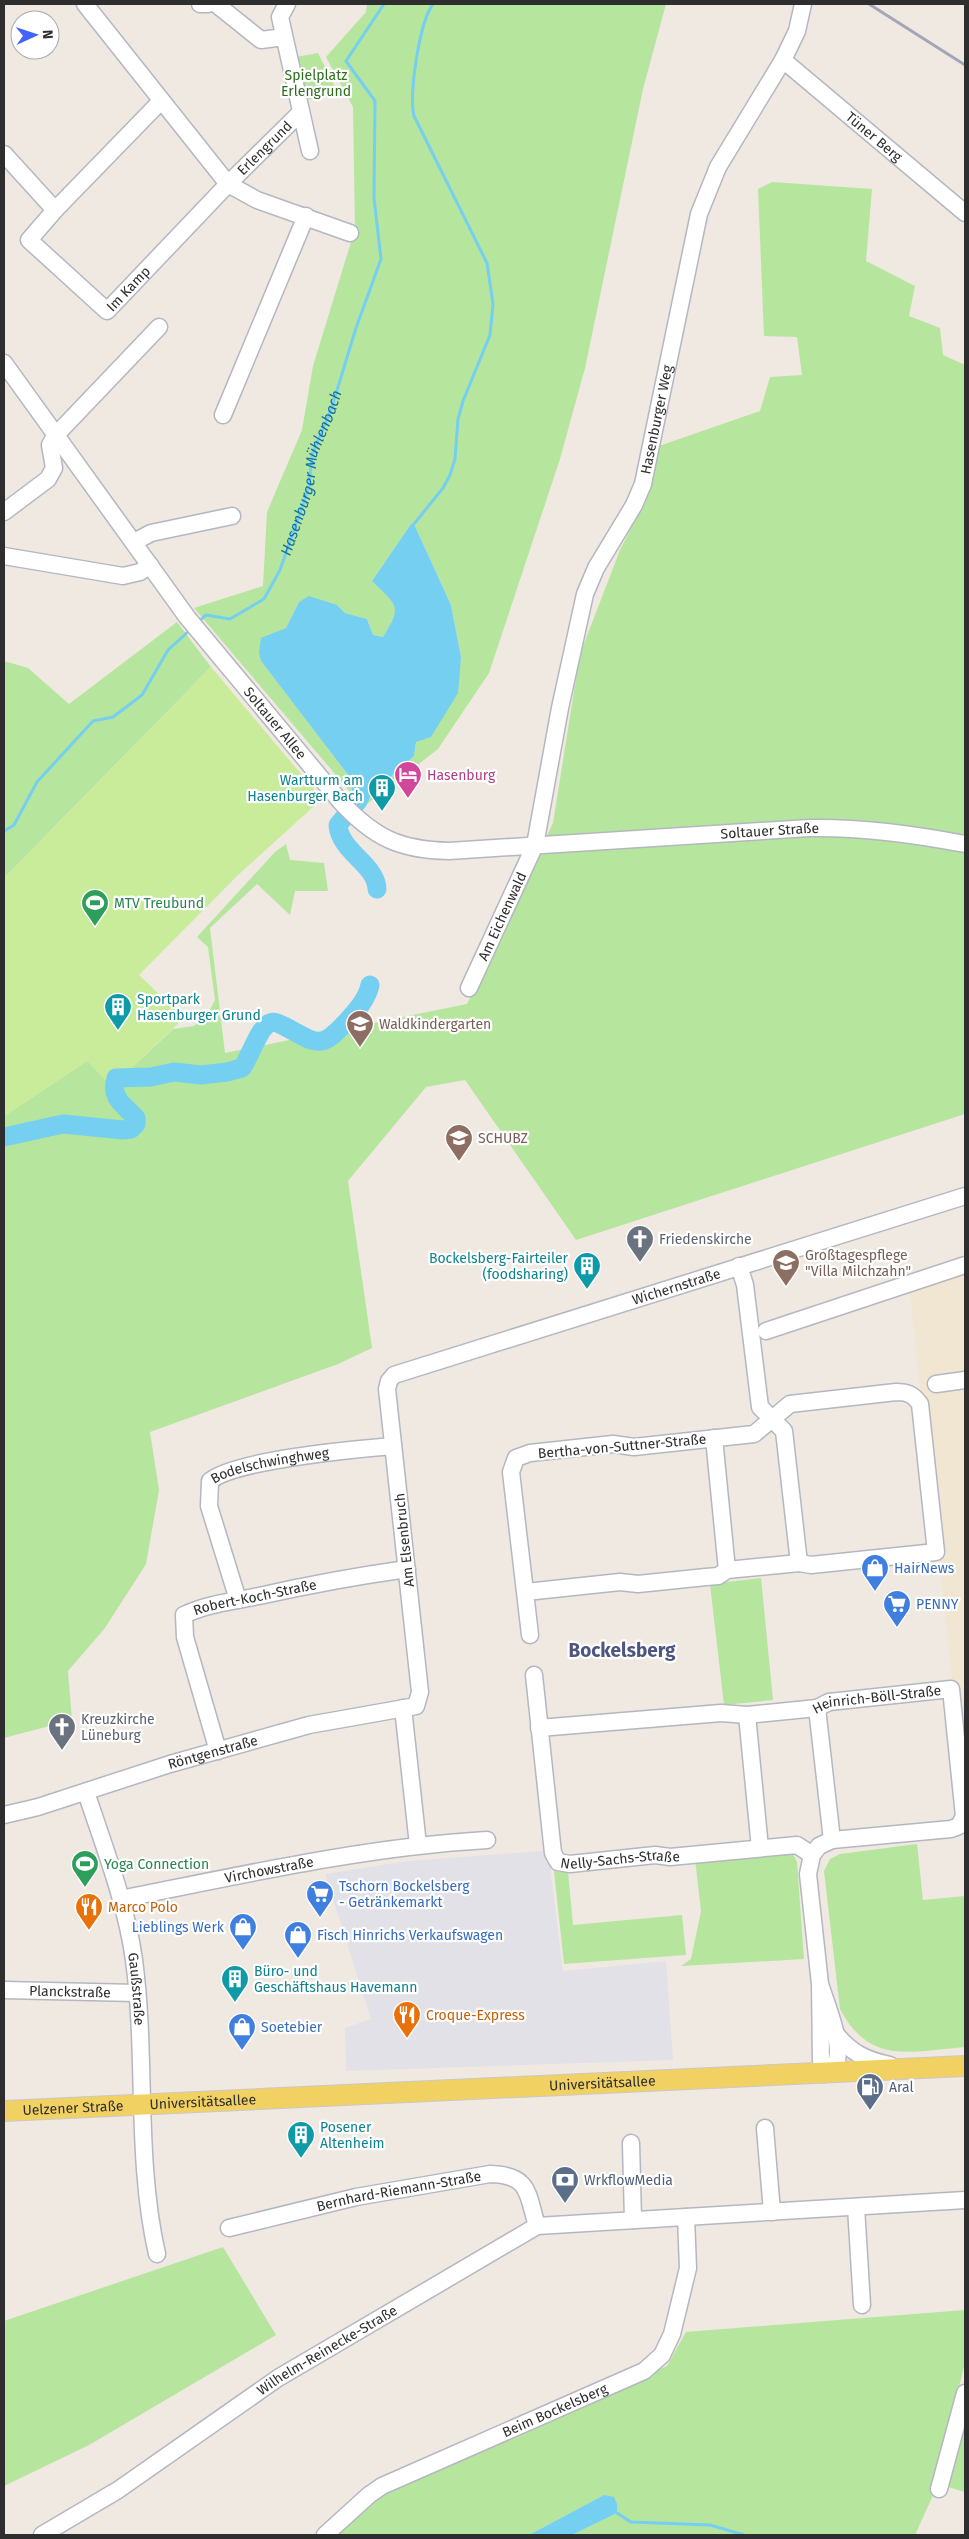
<svg xmlns="http://www.w3.org/2000/svg" width="969" height="2539" font-family="'Fira Sans',sans-serif">
	<style>
		.industrial { fill: #e3e1e8 }
		.education { fill: #f0e6d1 }
		.green { fill: #b6e59e }
		.pitch { fill: #c9ec9a }
		.water { fill: #75cff0 }
		.lines { fill: none; stroke-linecap: round; stroke-linejoin: round }
		.stream { stroke: #75cff0; stroke-width: 3 }
		.river { stroke: #75cff0; stroke-width: 19 }
		.minor-casing { stroke: #b4b7c1; stroke-width: 19 }
		.major-casing { stroke: #c9c9c9; stroke-width: 22 }
		.minor { stroke: #fff; stroke-width: 16 }
		.major { stroke: #f2d163; stroke-width: 20 }
		.rail { stroke: #a3a6b8; stroke-width: 3 }
		.labels { text-anchor: middle; stroke-width: 4.5; stroke-linejoin: round; paint-order: stroke }
		.park-label { font-size: 14px; fill: #2c6e1b; stroke: #fff }
		.street-label { font-size: 14px; fill: #2e2e2e; stroke: #fff }
		.hotel-label { font-size: 14px; fill: #b23c85; stroke: #fff; text-anchor: start }
		.culture-label { font-size: 14px; fill: #0d838f; stroke: #fff; text-anchor: start }
		.leisure-label { font-size: 14px; fill: #27864d; stroke: #fff; text-anchor: start }
		.education-label { font-size: 14px; fill: #785e54; stroke: #fff; text-anchor: start }
		.worship-label { font-size: 14px; fill: #5b616d; stroke: #fff; text-anchor: start }
		.shop-label { font-size: 14px; fill: #366cbe; stroke: #fff; text-anchor: start }
		.food-label { font-size: 14px; fill: #c56008; stroke: #fff; text-anchor: start }
		.service-label { font-size: 14px; fill: #4e5e75; stroke: #fff; text-anchor: start }
		.water-label { font-size: 15px; font-style: italic; fill: #0d6fa3; stroke: #fff }
		.district-label { font-size: 19px; font-weight: bold; fill: #4d5680; stroke: #fff }
	</style>
	<rect width="100%" height="100%" fill="#efe9e1"/>
	<path class="industrial" d="M542 1851 549 1858 563 1971 666 1961 673 2060 346 2071 345 2028 371 2019 325 1874 408 1861Z"/>
	<path class="education" d="M965 1258V1793L908 1276Z"/>
	<g class="green">
		<path d="M367 4H666L643 89 585 368 560 459 489 673 438 749 363 807 361 804 414 756 416 742 461 657 451 605 414 524H411L372 581C398 606 403 605 383 637L373 635 367 619 345 613 337 605 299 602 286 628 261 661 352 780V794L194 608 263 586 267 512 302 430 313 366 355 229 353 107 326 57 366 12Z"/>
		<path d="M318 53 339 95 304 100 296 57Z"/>
		<path d="M772 182 872 189 866 261 915 286 909 316 940 328 943 355 965 365V1114L576 1240 465 1080 426 1087 348 1181 372 1348 338 1364 150 1432 159 1490 146 1564 105 1628 68 1671 72 1720 4 1738V1116L87 1061 126 1073 173 1029 194 1026 207 1016 215 1000 208 947 197 937 275 852 286 844 290 860 324 863 328 891H295L290 915 257 884 210 928 225 1053 467 1004 553 823 580 654 620 550 650 491 659 446 760 411 770 377 802 375 797 337 764 336 758 189Z"/>
		<path d="M177 622 211 667 4 878V661L28 668 69 704Z"/>
		<path d="M761 1578 773 1700 724 1705 710 1584Z"/>
		<path d="M917 1844 923 1900 965 1896V2047C911 2051 870 2066 840 2009L824 1871 830 1859 840 1854Z"/>
		<path d="M784 1851 793 1854 797 1862 804 1959 681 1966 691 1959 701 1911 695 1859Z"/>
		<path d="M554 1871 568 1872 573 1925 682 1915 686 1955 564 1964Z"/>
		<path d="M223 2247 276 2335 89 2445 4 2486V2321Z"/>
		<path d="M965 2310V2362L935 2491 915 2535H572L617 2513 604 2495 529 2535H334L379 2494 667 2366 686 2332Z"/>
		<path d="M965 2411V2492L945 2486Z"/>
	</g>
	<path class="pitch" d="M211 667 322 799 237 876 139 975 184 1018 126 1073 105 1080 87 1061 4 1116V878Z"/>
	<g class="water">
		<path d="M411 524H414L451 605 461 657 458 693 431 737 416 742 414 756 361 804 352 794V780L261 661 259 652 261 638 286 628 299 602 309 596 337 605 345 613 367 619 373 635 383 637C403 605 397 606 372 581Z"/>
		<path d="M604 2495 614 2497 617 2504V2513L572 2535H529Z"/>
	</g>
	<g class="lines">
		<g class="stream">
			<path d="M414 524 443 488 450 475 455 459 458 419 463 401 490 335 493 304 487 263 414 116C409 94 419 23 433 4"/>
			<path id="s1" d="M198 622 206 615 230 619 264 599 280 570 309 487 312 455 331 410 356 328 381 259 374 198 375 101 346 61 384 4"/>
			<path d="M4 831 14 825 37 782 93 721 113 717 142 695 168 650 190 630"/>
			<path d="M617 2513 631 2522 710 2525 744 2535"/>
		</g>
		<g class="river">
			<path d="M368 777 358 801 338 825C340 852 376 864 377 889"/>
			<path d="M4 1137 63 1124 123 1130 131 1129 136 1124V1118C123 1104 110 1098 116 1078L151 1077 174 1072 201 1075 227 1072 242 1068C250 1057 259 1027 270 1023 275 1021 279 1024 284 1026 318 1044 320 1051 348 1020 357 1010 367 999 370 985"/>
		</g>
		<defs>
			<g id="minor">
				<path d="M85 4 228 184 257 200 350 233"/>
				<path d="M200 4H208"/>
				<path d="M216 4 261 40 284 37"/>
				<path d="M287 4 280 17 310 151"/>
				<path id="s2" d="M783 60 965 213"/>
				<path id="s3" d="M161 101 55 210 29 240 107 311 228 184 300 113"/>
				<path d="M4 154 55 210"/>
				<path id="s4" d="M4 363 187 617 340 801C374 838 400 850 449 851L809 828C863 827 913 834 965 844"/>
				<path d="M223 415 306 216"/>
				<path d="M4 512 48 479 54 468 50 445 55 436 159 327"/>
				<path d="M134 542 151 533 232 516"/>
				<path d="M4 556 123 576 140 572 150 565"/>
				<path id="s5" d="M469 988 535 845 560 708 585 594 596 568 634 505 643 484 699 214 718 167 783 60 797 31 803 4"/>
				<path d="M739 1266 745 1285 760 1407 784 1431 799 1563"/>
				<path d="M766 1331 965 1265"/>
				<path d="M936 1384 965 1380"/>
				<path d="M714 1438 727 1570"/>
				<path d="M526 1592 620 1582 638 1584 706 1577 718 1576 727 1570 799 1563 811 1565 936 1552 920 1404C913 1394 907 1392 896 1392L790 1404 754 1434 634 1447 613 1444 530 1453 516 1458 511 1472 530 1635"/>
				<path id="s6" d="M238 1600 209 1506 210 1481C235 1460 357 1449 393 1446"/>
				<path id="s7" d="M534 1675 553 1853 558 1862 570 1864 655 1855 670 1857 797 1845 812 1855"/>
				<path d="M403 1708 418 1845"/>
				<path d="M817 1708 832 1840"/>
				<path d="M747 1715 760 1848"/>
				<path id="s8" d="M539 1728 721 1713 747 1715 817 1708 829 1702 951 1689 964 1816 959 1826 951 1829 832 1840 819 1846 812 1855 808 1874 820 1984 821 2060 824 2074C830 2070 835 2067 837 2060 842 2041 826 2003 820 1984"/>
				<path id="s9" d="M218 1751 185 1637 184 1615C206 1604 234 1601 259 1596 308 1585 357 1576 407 1569"/>
				<path id="s10" d="M86 1792C104 1847 126 1902 134 1960 147 2057 135 2157 157 2254"/>
				<path id="s11" d="M4 1815 38 1807 170 1764 309 1725 416 1706 420 1692 387 1389 389 1381 394 1375 965 1196"/>
				<path id="s12" d="M121 1899C242 1875 364 1847 487 1840"/>
				<path id="s13" d="M4 1990 136 1993"/>
				<path d="M835 2033C851 2053 866 2060 890 2065"/>
				<path d="M765 2128 772 2212"/>
				<path d="M631 2143 633 2220"/>
				<path d="M856 2207 862 2305"/>
				<path id="s14" d="M229 2228 356 2197 490 2174C530 2175 527 2193 537 2226"/>
				<path d="M939 2489 965 2393"/>
				<path id="s15" d="M42 2535 118 2490 278 2378 537 2226 965 2200"/>
				<path id="s16" d="M325 2535 369 2495 382 2486 644 2371 662 2355 672 2334 688 2268 686 2217"/>
			</g>
			<g id="major">
				<path id="s17" d="M4 2111 965 2066"/>
			</g>
		</defs>
		<use href="#minor" class="minor-casing"/>
		<use href="#major" class="major-casing"/>
		<use href="#minor" class="minor"/>
		<use href="#major" class="major"/>
		<path class="rail" d="M869 4 965 65"/>
	</g>
	<defs>
		<symbol id="hotel-pin" viewBox="-11 -11 22 30"><path d="M0 17L-7.5 6A9.5 9.5 0 1 1 7.5 6Z" fill="#d1479c" stroke="#fff"/><path d="M-6-4.5h1.5V1H6V5H4.5V3h-9V5H-6ZM-4 0a1.8 1.8 0 1 1 3.6 0ZM.5 0V-2.5h3Q6-2.5 6 0Z" fill="#fff"/></symbol>
		<symbol id="building-pin" viewBox="-11 -11 22 30"><path d="M0 17L-7.5 6A9.5 9.5 0 1 1 7.5 6Z" fill="#0f9aa8" stroke="#fff"/><path d="M-4-6H4V6H1V3H-1V6H-4ZM-2.5-4.3h1.7v1.8h-1.7ZM.8-4.3h1.7v1.8H.8ZM-2.5-1h1.7V.8h-1.7ZM.8-1h1.7V.8H.8Z" fill="#fff"/></symbol>
		<symbol id="stadium-pin" viewBox="-11 -11 22 30"><path d="M0 17L-7.5 6A9.5 9.5 0 1 1 7.5 6Z" fill="#2e9e5b" stroke="#fff"/><path d="M0-5a6.5 5 0 1 0 0 10a6.5 5 0 1 0 0-10ZM-3.5-1.8h7v3.6h-7Z" fill="#fff"/></symbol>
		<symbol id="school-pin" viewBox="-11 -11 22 30"><path d="M0 17L-7.5 6A9.5 9.5 0 1 1 7.5 6Z" fill="#8d6e63" stroke="#fff"/><path d="M0-5L7-2L0 1L-7-2ZM-4 1L0 2.5L4 1V4Q0 6-4 4Z" fill="#fff"/></symbol>
		<symbol id="university-pin" viewBox="-11 -11 22 30"><path d="M0 17L-7.5 6A9.5 9.5 0 1 1 7.5 6Z" fill="#8d6e63" stroke="#fff"/><path d="M0-5L7-2L0 1L-7-2ZM-4 1L0 2.5L4 1V4Q0 6-4 4Z" fill="#fff"/></symbol>
		<symbol id="church-pin" viewBox="-11 -11 22 30"><path d="M0 17L-7.5 6A9.5 9.5 0 1 1 7.5 6Z" fill="#6b7280" stroke="#fff"/><path d="M-1.2-6h2.4v3.5h3.3v2.4h-3.3V6h-2.4V-.1h-3.3v-2.4h3.3Z" fill="#fff"/></symbol>
		<symbol id="shop-pin" viewBox="-11 -11 22 30"><path d="M0 17L-7.5 6A9.5 9.5 0 1 1 7.5 6Z" fill="#3f7fe0" stroke="#fff"/><path d="M-5-2.5h2.3a2.7 3.5 0 0 1 5.4 0H5L5.5 6h-11ZM-1.5-2.5h3a1.5 2.3 0 0 0-3 0Z" fill="#fff"/></symbol>
		<symbol id="supermarket-pin" viewBox="-11 -11 22 30"><path d="M0 17L-7.5 6A9.5 9.5 0 1 1 7.5 6Z" fill="#3f7fe0" stroke="#fff"/><path d="M-6-5.5h2.5l.6 2H6L4.5 2H-2.5L-4.4-4H-6ZM-1.5 3.2a1.3 1.3 0 1 0 .1 0ZM3 3.2a1.3 1.3 0 1 0 .1 0Z" fill="#fff"/></symbol>
		<symbol id="restaurant-pin" viewBox="-11 -11 22 30"><path d="M0 17L-7.5 6A9.5 9.5 0 1 1 7.5 6Z" fill="#e8710a" stroke="#fff"/><path d="M-5-6h1v4h1v-4h1v4h1v-4h1v5L-1.5 .5V6h-2V.5L-5-1ZM5-6V6H3V1.5H1.5Q1.5-4 5-6Z" fill="#fff"/></symbol>
		<symbol id="fuel-pin" viewBox="-11 -11 22 30"><path d="M0 17L-7.5 6A9.5 9.5 0 1 1 7.5 6Z" fill="#5c6f8a" stroke="#fff"/><path d="M-5.5-6h7V0h2V4h1.3V-2.5L3-4.5l.8-.8L6-3V5H2.5V1h-1V6h-7ZM-4.2-4.7v3.2H.2V-4.7Z" fill="#fff"/></symbol>
		<symbol id="bank-pin" viewBox="-11 -11 22 30"><path d="M0 17L-7.5 6A9.5 9.5 0 1 1 7.5 6Z" fill="#5c6f8a" stroke="#fff"/><path d="M-6-4H6V4H-6ZM0-2.3a2.3 2.3 0 1 0 0 4.6a2.3 2.3 0 1 0 0-4.6Z" fill="#fff"/></symbol>
	</defs>
	<g fill-rule="evenodd">
		<use href="#hotel-pin" x="392" y="759" width="32" height="43"/>
		<use href="#building-pin" x="366" y="772" width="32" height="43"/>
		<use href="#stadium-pin" x="79" y="887" width="32" height="43"/>
		<use href="#building-pin" x="102" y="991" width="32" height="43"/>
		<use href="#school-pin" x="344" y="1008" width="32" height="43"/>
		<use href="#university-pin" x="443" y="1122" width="32" height="43"/>
		<use href="#church-pin" x="624" y="1223" width="32" height="43"/>
		<use href="#school-pin" x="770" y="1247" width="32" height="43"/>
		<use href="#building-pin" x="571" y="1250" width="32" height="43"/>
		<use href="#shop-pin" x="859" y="1552" width="32" height="43"/>
		<use href="#supermarket-pin" x="881" y="1588" width="32" height="43"/>
		<use href="#church-pin" x="46" y="1711" width="32" height="43"/>
		<use href="#stadium-pin" x="69" y="1848" width="32" height="43"/>
		<use href="#supermarket-pin" x="304" y="1878" width="32" height="43"/>
		<use href="#restaurant-pin" x="73" y="1891" width="32" height="43"/>
		<use href="#shop-pin" x="227" y="1911" width="32" height="43"/>
		<use href="#shop-pin" x="282" y="1919" width="32" height="43"/>
		<use href="#building-pin" x="219" y="1963" width="32" height="43"/>
		<use href="#restaurant-pin" x="391" y="1999" width="32" height="43"/>
		<use href="#shop-pin" x="226" y="2011" width="32" height="43"/>
		<use href="#fuel-pin" x="854" y="2071" width="32" height="43"/>
		<use href="#building-pin" x="285" y="2119" width="32" height="43"/>
		<use href="#bank-pin" x="549" y="2164" width="32" height="43"/>
	</g>
	<g class="labels">
		<g class="park-label">
			<text x="316" y="80">Spielplatz<tspan x="316" dy="16">Erlengrund</tspan></text>
		</g>
		<g class="street-label">
			<text dy="5" stroke="none"><textPath href="#s2" startOffset="119">Tüner Berg</textPath></text>
			<text dy="5" stroke="none"><textPath href="#s3" startOffset="524">Erlengrund</textPath></text>
			<text dy="5" stroke="none"><textPath href="#s3" startOffset="328">Im Kamp</textPath></text>
			<text dy="5" stroke="none"><textPath href="#s5" startOffset="604">Hasenburger Weg</textPath></text>
			<text dy="5" stroke="none"><textPath href="#s4" startOffset="451">Soltauer Allee</textPath></text>
			<text dy="5" stroke="none"><textPath href="#s4" startOffset="998">Soltauer Straße</textPath></text>
			<text dy="5" stroke="none"><textPath href="#s5" startOffset="79">Am Eichenwald</textPath></text>
			<text dy="5" stroke="none"><textPath href="#s11" startOffset="1058">Wichernstraße</textPath></text>
			<text transform="translate(622 1446) rotate(-5)" y="5">Bertha-von-Suttner-Straße</text>
			<text dy="5" stroke="none"><textPath href="#s6" startOffset="186">Bodelschwinghweg</textPath></text>
			<text transform="translate(404 1540) rotate(-96)" y="5">Am Elsenbruch</text>
			<text dy="5" stroke="none"><textPath href="#s9" startOffset="214">Robert-Koch-Straße</textPath></text>
			<text dy="5" stroke="none"><textPath href="#s8" startOffset="340">Heinrich-Böll-Straße</textPath></text>
			<text dy="5" stroke="none"><textPath href="#s11" startOffset="218">Röntgenstraße</textPath></text>
			<text dy="5" stroke="none"><textPath href="#s7" startOffset="252">Nelly-Sachs-Straße</textPath></text>
			<text dy="5" stroke="none"><textPath href="#s12" startOffset="151">Virchowstraße</textPath></text>
			<text dy="5" stroke="none"><textPath href="#s10" startOffset="204">Gaußstraße</textPath></text>
			<text dy="5" stroke="none"><textPath href="#s13" startOffset="66">Planckstraße</textPath></text>
			<text dy="5" stroke="none"><textPath href="#s17" startOffset="599">Universitätsallee</textPath></text>
			<text dy="5" stroke="none"><textPath href="#s17" startOffset="199">Universitätsallee</textPath></text>
			<text dy="5" stroke="none"><textPath href="#s17" startOffset="69">Uelzener Straße</textPath></text>
			<text dy="5" stroke="none"><textPath href="#s14" startOffset="174">Bernhard-Riemann-Straße</textPath></text>
			<text dy="5" stroke="none"><textPath href="#s15" startOffset="340">Wilhelm-Reinecke-Straße</textPath></text>
			<text dy="5" stroke="none"><textPath href="#s16" startOffset="264">Beim Bockelsberg</textPath></text>
		</g>
		<g class="hotel-label">
			<text x="427" y="780">Hasenburg</text>
		</g>
		<g class="culture-label">
			<text x="363" y="785" text-anchor="end">Wartturm am<tspan x="363" dy="16">Hasenburger Bach</tspan></text>
			<text x="137" y="1004">Sportpark<tspan x="137" dy="16">Hasenburger Grund</tspan></text>
			<text x="568" y="1263" text-anchor="end">Bockelsberg-Fairteiler<tspan x="568" dy="16">(foodsharing)</tspan></text>
			<text x="254" y="1976">Büro- und<tspan x="254" dy="16">Geschäftshaus Havemann</tspan></text>
			<text x="320" y="2132">Posener<tspan x="320" dy="16">Altenheim</tspan></text>
		</g>
		<g class="leisure-label">
			<text x="114" y="908">MTV Treubund</text>
			<text x="104" y="1869">Yoga Connection</text>
		</g>
		<g class="education-label">
			<text x="379" y="1029">Waldkindergarten</text>
			<text x="478" y="1143">SCHUBZ</text>
			<text x="805" y="1260">Großtagespflege<tspan x="805" dy="16">"Villa Milchzahn"</tspan></text>
		</g>
		<g class="worship-label">
			<text x="659" y="1244">Friedenskirche</text>
			<text x="81" y="1724">Kreuzkirche<tspan x="81" dy="16">Lüneburg</tspan></text>
		</g>
		<g class="shop-label">
			<text x="894" y="1573">HairNews</text>
			<text x="916" y="1609">PENNY</text>
			<text x="339" y="1891">Tschorn Bockelsberg<tspan x="339" dy="16">- Getränkemarkt</tspan></text>
			<text x="224" y="1932" text-anchor="end">Lieblings Werk</text>
			<text x="317" y="1940">Fisch Hinrichs Verkaufswagen</text>
			<text x="261" y="2032">Soetebier</text>
		</g>
		<g class="food-label">
			<text x="108" y="1912">Marco Polo</text>
			<text x="426" y="2020">Croque-Express</text>
		</g>
		<g class="service-label">
			<text x="889" y="2092">Aral</text>
			<text x="584" y="2185">WrkflowMedia</text>
		</g>
		<g class="water-label">
			<text dy="5" stroke="none"><textPath href="#s1" startOffset="210">Hasenburger Mühlenbach</textPath></text>
		</g>
		<g class="district-label">
			<text x="622" y="1657">Bockelsberg</text>
		</g>
	</g>
	<rect width="969" height="2539" fill="none" stroke="#2e2e2e" stroke-width="10"/>
	<g transform="translate(35 35) rotate(87)"><circle r="24" fill="#ffffff" stroke="#ababab"/>
	<path d="M0-4L9 19L0 12L-9 19Z" fill="#4264fb"/>
	<text y="-8" font-size="14" font-weight="bold" text-anchor="middle" fill="#2e2e2e">N</text>
	</g>
</svg>
